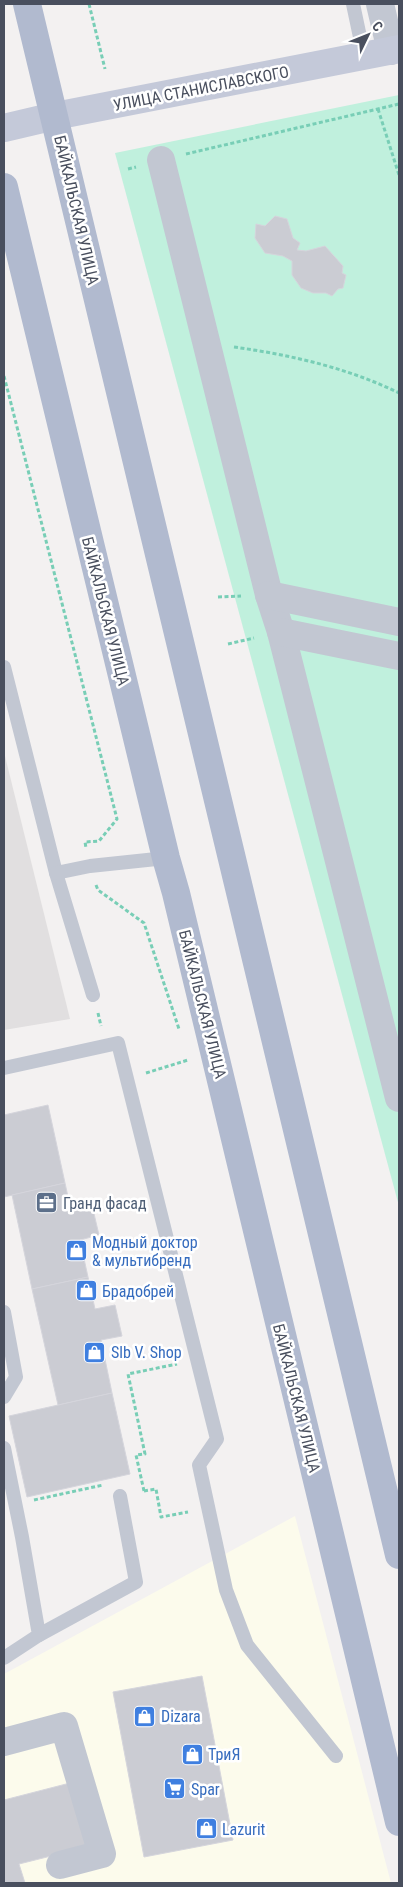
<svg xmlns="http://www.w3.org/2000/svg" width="403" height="1887" font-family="'Roboto Condensed',sans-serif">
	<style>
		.commercial { fill: #fcfbec }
		.education { fill: #e1dfe0 }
		.green { fill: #c0f0dd }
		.building { fill: #cbccd3; stroke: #d5d5dc }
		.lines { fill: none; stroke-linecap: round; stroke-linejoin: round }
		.path { stroke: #78ceb6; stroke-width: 3; stroke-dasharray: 4 2.5; stroke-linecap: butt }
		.lane { stroke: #c2c7d2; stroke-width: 14 }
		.street { stroke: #c2c7d2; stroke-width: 28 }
		.secondary { stroke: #c4c9d9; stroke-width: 28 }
		.primary { stroke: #b1bacf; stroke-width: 28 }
		.labels { text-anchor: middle; stroke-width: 5; stroke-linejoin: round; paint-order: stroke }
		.street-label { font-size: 16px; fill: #494f5e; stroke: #fff }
		.service-label { font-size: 16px; fill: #4e5e75; stroke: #fff; text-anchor: start }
		.shop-label { font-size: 16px; fill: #366cbe; stroke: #fff; text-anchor: start }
	</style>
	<rect width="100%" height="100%" fill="#f3f1f1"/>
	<path class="commercial" d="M295 1516 391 1883H4V1674Z"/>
	<path class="education" d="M4 752 70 1019 4 1030Z"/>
	<path class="green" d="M399 95V1206L115 153Z"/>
	<g class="building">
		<path d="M275 216 287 219 293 238 300 243 297 250 306 251 325 246 343 266 342 273 346 275 343 288 338 289 332 296 326 293H313L301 288 292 275V261L283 256 265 253 255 238 256 224 265 226Z"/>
		<path d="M48 1105 65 1183 4 1197V1115Z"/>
		<path d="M65 1183 70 1206 91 1201 99 1235 80 1240 88 1277 32 1289 12 1195Z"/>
		<path d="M88 1277 95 1309 115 1305 122 1336 101 1340 112 1393 58 1405 32 1289Z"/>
		<path d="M112 1393 130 1474 27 1497 9 1416Z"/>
		<path d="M202 1676 233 1840 144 1857 113 1692Z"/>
		<path d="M70 1783 87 1847 19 1864 25 1883H4V1800Z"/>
	</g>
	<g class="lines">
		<g class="path">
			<path d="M89 4 105 69"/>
			<path d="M378 109 399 175"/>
			<path d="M186 154 399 104"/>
			<path d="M128 169 136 167"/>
			<path d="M234 347C291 355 348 368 399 393"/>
			<path d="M4 376 117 819 99 841 85 842 86 848"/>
			<path d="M218 597 241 596"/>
			<path d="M228 644 254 638"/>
			<path d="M96 885 98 890 144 923 179 1029"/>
			<path d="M98 1013 101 1026"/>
			<path d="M146 1073 188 1060"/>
			<path d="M144 1491 136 1455 145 1454 128 1374 177 1364"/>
			<path d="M144 1491 156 1489 161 1517 188 1512"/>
			<path d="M34 1500 103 1485"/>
		</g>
		<g class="lane">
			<path d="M353 4 364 56"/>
			<path d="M4 667 56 873 93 995"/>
			<path d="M56 873 90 866 166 858"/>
			<path d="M4 1068 118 1043 217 1439 199 1465 226 1590 247 1645 336 1756"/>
			<path d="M4 1312 16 1377 4 1397"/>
			<path d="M4 1448 22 1537 39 1635 4 1658"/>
			<path d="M39 1635 136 1582 120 1496"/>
		</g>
		<g class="street">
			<path d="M380 4 391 51"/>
			<path d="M161 160 269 595 281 632 399 1098"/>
			<path d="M269 595 399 622"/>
			<path d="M281 632 399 656"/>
			<path d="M4 1742 64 1726 102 1854 60 1865"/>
		</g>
		<path class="secondary" d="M4 128 55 116 399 49"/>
		<g class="primary">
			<path d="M27 4 399 1555"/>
			<path d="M4 187 166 858 176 893 399 1822"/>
		</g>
	</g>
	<defs>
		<symbol id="office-square" viewBox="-11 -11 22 22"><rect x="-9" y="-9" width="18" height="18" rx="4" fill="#5c6f8a" stroke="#fff"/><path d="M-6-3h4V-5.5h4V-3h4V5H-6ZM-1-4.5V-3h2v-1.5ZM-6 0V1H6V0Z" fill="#fff"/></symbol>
		<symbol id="shop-square" viewBox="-11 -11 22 22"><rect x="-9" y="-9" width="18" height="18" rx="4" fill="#3f7fe0" stroke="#fff"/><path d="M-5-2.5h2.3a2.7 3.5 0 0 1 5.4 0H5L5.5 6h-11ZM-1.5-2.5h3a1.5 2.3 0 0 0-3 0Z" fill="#fff"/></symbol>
		<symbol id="supermarket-square" viewBox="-11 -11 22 22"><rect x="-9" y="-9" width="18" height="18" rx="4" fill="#3f7fe0" stroke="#fff"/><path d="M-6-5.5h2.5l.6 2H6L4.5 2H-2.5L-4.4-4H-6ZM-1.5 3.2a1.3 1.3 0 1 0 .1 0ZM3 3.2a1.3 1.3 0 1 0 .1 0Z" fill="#fff"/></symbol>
	</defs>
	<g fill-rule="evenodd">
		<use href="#office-square" x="34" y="1190" width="25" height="25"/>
		<use href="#shop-square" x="64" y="1238" width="25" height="25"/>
		<use href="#shop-square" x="74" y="1278" width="25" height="25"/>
		<use href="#shop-square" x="82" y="1340" width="25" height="25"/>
		<use href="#shop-square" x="132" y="1704" width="25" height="25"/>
		<use href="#shop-square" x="180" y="1742" width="25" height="25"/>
		<use href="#supermarket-square" x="162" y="1776" width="25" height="25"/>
		<use href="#shop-square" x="194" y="1816" width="25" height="25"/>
	</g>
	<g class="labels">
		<g class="street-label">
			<text transform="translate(201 88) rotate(-11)" y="6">УЛИЦА СТАНИСЛАВСКОГО</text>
			<text transform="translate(77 210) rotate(77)" y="6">БАЙКАЛЬСКАЯ УЛИЦА</text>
			<text transform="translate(106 611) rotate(76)" y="6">БАЙКАЛЬСКАЯ УЛИЦА</text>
			<text transform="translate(203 1004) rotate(76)" y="6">БАЙКАЛЬСКАЯ УЛИЦА</text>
			<text transform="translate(297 1398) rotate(76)" y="6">БАЙКАЛЬСКАЯ УЛИЦА</text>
		</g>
		<g class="service-label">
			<text x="63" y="1209">Гранд фасад</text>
		</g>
		<g class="shop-label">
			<text x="92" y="1248">Модный доктор<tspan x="92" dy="18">&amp; мультибренд</tspan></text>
			<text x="102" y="1297">Брадобрей</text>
			<text x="111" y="1358">Slb V. Shop</text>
			<text x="161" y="1722">Dizara</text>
			<text x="208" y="1760">ТриЯ</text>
			<text x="191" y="1795">Spar</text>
			<text x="222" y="1835">Lazurit</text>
		</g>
	</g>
	<rect width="403" height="1887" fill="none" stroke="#494f5e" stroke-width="10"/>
	<g transform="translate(368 35) rotate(47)" stroke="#ffffff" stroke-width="4" paint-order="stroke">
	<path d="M0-4L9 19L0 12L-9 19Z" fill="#494f5e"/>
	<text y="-8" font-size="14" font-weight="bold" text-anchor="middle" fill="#494f5e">С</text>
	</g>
</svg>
